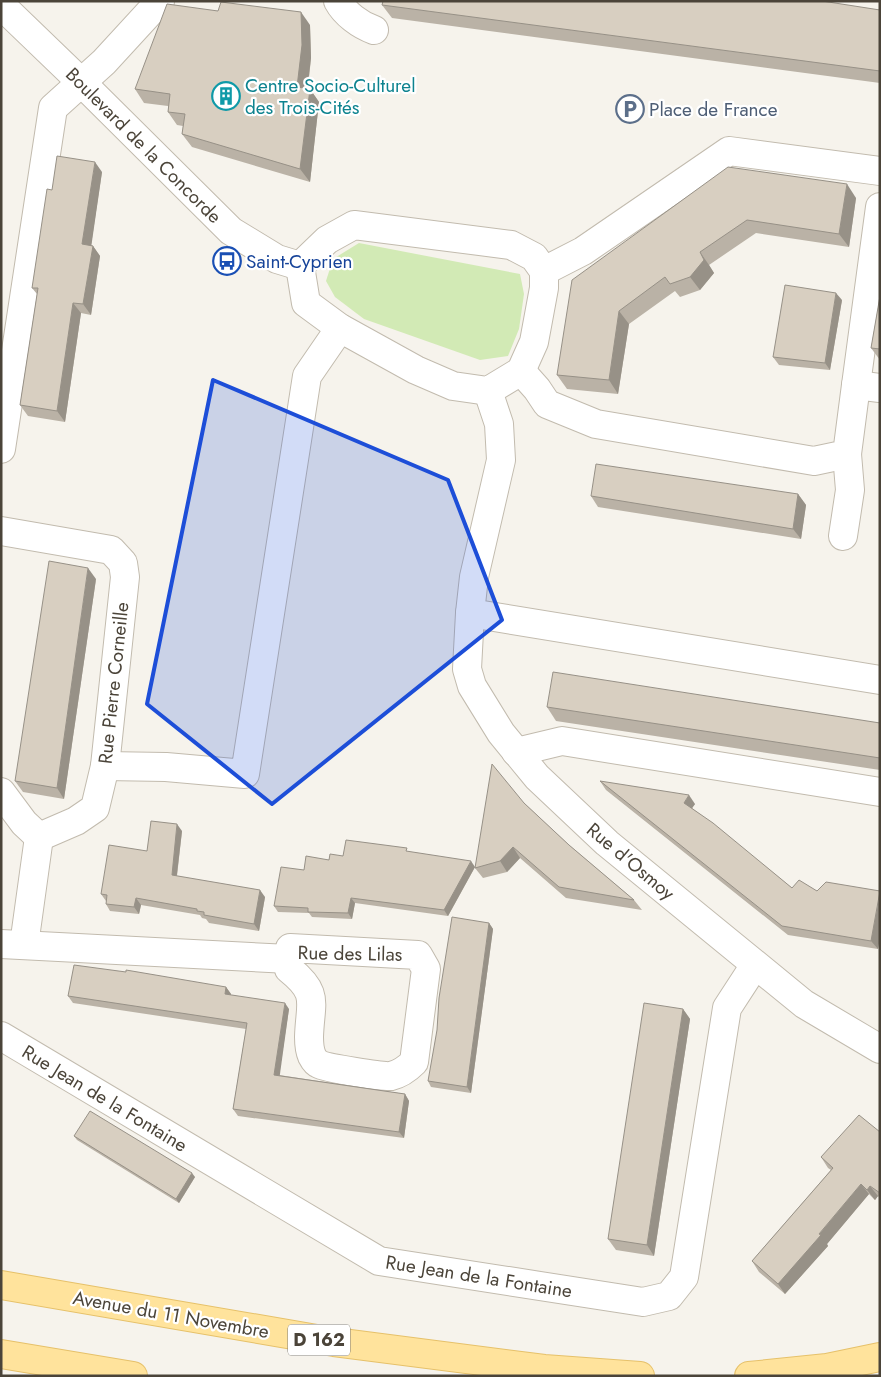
<svg xmlns="http://www.w3.org/2000/svg" width="881" height="1377" font-family="Jost,sans-serif">
	<style>
		.green { fill: #d2eab5 }
		.lines { fill: none; stroke-linecap: round; stroke-linejoin: round }
		.minor-casing { stroke: #c2bbae; stroke-width: 30 }
		.major-casing { stroke: #e6c16a; stroke-width: 30 }
		.minor { stroke: #fff; stroke-width: 28 }
		.major { stroke: #ffe39c; stroke-width: 28 }
		.wall { fill: #bab2a6 }
		.shaded-wall { fill: #979187 }
		.building { fill: #d8cfc1; stroke: #979187 }
		.marked { fill: #1d4ed8; fill-opacity: 0.2; stroke: #1d4ed8; stroke-width: 4; stroke-linejoin: round }
		.labels { text-anchor: middle; stroke-width: 4.5; stroke-linejoin: round; paint-order: stroke }
		.shield { fill: #fff; stroke: #817c74; stroke-width: 1 }
		.shield-label { font-size: 18px; font-weight: bold; fill: #4b4439 }
		.culture-label { font-size: 19px; fill: #0d838f; stroke: #fff; text-anchor: start }
		.service-label { font-size: 19px; fill: #4e5e75; stroke: #fff; text-anchor: start }
		.street-label { font-size: 19px; fill: #4b4439; stroke: #fff }
		.transit-label { font-size: 19px; fill: #164399; stroke: #fff; text-anchor: start }
	</style>
	<rect width="100%" height="100%" fill="#f6f3ec"/>
	<path class="green" d="M359 243 520 274 524 294 519 329 508 356 480 360 364 319 335 297 326 281 333 259Z"/>
	<g class="lines">
		<defs>
			<g id="minor">
				<path d="M338 1C345 14 360 25 374 30"/>
				<path d="M1 5 82 83 231 231 277 259 300 266"/>
				<path d="M354 225 511 245 534 257 544 271V288L534 342 521 371 488 391 453 386 416 370 340 328 306 303 300 266 327 240Z"/>
				<path d="M544 271 583 251 729 151 880 171"/>
				<path d="M521 371 537 389 547 404 596 424 814 461 847 454 856 385 880 388"/>
				<path d="M856 385 880 207"/>
				<path d="M488 391 499 424 501 460 474 577 470 613 467 669 472 686 501 733 537 777 607 843 804 1004 880 1049"/>
				<path d="M1 449 53 108 104 62 160 1"/>
				<path d="M1 531 111 550 123 563 125 577 105 766 95 808 76 821 39 837"/>
				<path d="M843 536 850 490 847 454"/>
				<path d="M470 613 880 680"/>
				<path d="M516 752 562 741 880 792"/>
				<path d="M105 766 166 767 245 774 307 376 340 328"/>
				<path d="M1 792 24 823 39 837"/>
				<path d="M1 944 289 959"/>
				<path d="M24 945 39 837"/>
				<path d="M290 948 418 955 426 969 414 1062C408 1068 400 1074 391 1076 383 1077 326 1068 319 1064 316 1063 313 1058 312 1056 309 1049 309 1044 309 1037 310 1002 320 994 289 969Z"/>
				<path d="M1 1036 379 1261 643 1302 669 1296 684 1277 727 1008 755 965"/>
			</g>
			<g id="major">
				<path d="M1 1285 334 1342 544 1369 640 1376"/>
				<path d="M1 1354 133 1376"/>
				<path d="M749 1376 827 1368 880 1357"/>
			</g>
		</defs>
		<use href="#minor" class="minor-casing"/>
		<use href="#major" class="major-casing"/>
		<use href="#minor" class="minor"/>
		<use href="#major" class="major"/>
	</g>
	<g class="wall">
		<path d="M382 5 880 10V83L392 18Z"/>
		<path d="M310 25 311 58 308 88 310 89 319 102 310 182 192 147 182 134 183 126 177 125 168 112V106L144 103 135 89Z"/>
		<path d="M728 167 856 198 849 247 756 233 709 265 714 273 700 290 680 297 675 291 629 324 618 394 567 389 557 375Z"/>
		<path d="M102 172 91 245 93 246 100 256 91 315 81 313 65 422 28 416 20 405 37 294 32 288 52 190Z"/>
		<path d="M880 296V360L871 348Z"/>
		<path d="M842 300 830 370 779 365 773 357Z"/>
		<path d="M798 494 806 505 801 539 598 507 591 496Z"/>
		<path d="M96 579 64 799 23 792 15 781Z"/>
		<path d="M547 707 880 723V770L556 721Z"/>
		<path d="M600 781 695 804 692 808 792 888 817 891H880V937L878 949 788 935 606 790Z"/>
		<path d="M524 803 569 845 634 900 642 910 566 898 520 858 507 872 483 878 475 868Z"/>
		<path d="M182 831 177 876 265 897 259 931 209 923 206 919 202 918 200 915 141 905 139 914 110 911 106 904V901L101 894 147 851Z"/>
		<path d="M410 852 475 867 448 916 355 903 352 919 312 917 309 913 278 912 274 906 304 870 329 860 343 856Z"/>
		<path d="M489 923 493 929 471 1093 431 1087 428 1081Z"/>
		<path d="M226 987 231 994V995L289 1009 279 1075 405 1094 409 1101 404 1138 238 1116 233 1109 246 1029 73 1003 68 996Z"/>
		<path d="M683 1009 690 1019 654 1256 616 1250 608 1239Z"/>
		<path d="M880 1132V1198L878 1196 875 1200 869 1194 827 1244 828 1246 785 1294 759 1272 752 1261 831 1170 828 1168 821 1157Z"/>
		<path d="M74 1136 195 1177 179 1203 77 1140Z"/>
	</g>
	<g class="shaded-wall">
		<path d="M301 12 310 25 311 58 306 100 297 87Z"/>
		<path d="M310 89 319 102 310 182 300 169Z"/>
		<path d="M95 162 102 172 90 255 82 244Z"/>
		<path d="M847 184 856 198 849 247 839 234Z"/>
		<path d="M93 246 100 256 91 315 83 304Z"/>
		<path d="M700 252 709 265 714 273 700 290 690 277Z"/>
		<path d="M836 293 842 300 830 370 825 363Z"/>
		<path d="M73 303 81 313 65 422 57 411Z"/>
		<path d="M619 311 629 324 618 394 609 380Z"/>
		<path d="M798 494 806 505 801 539 793 529Z"/>
		<path d="M88 568 96 579 64 799 57 788Z"/>
		<path d="M689 795 695 804 690 811 684 803Z"/>
		<path d="M177 824 182 831 176 882 172 875Z"/>
		<path d="M513 847 520 858 507 872 500 861Z"/>
		<path d="M471 861 475 867 448 916 444 910Z"/>
		<path d="M260 890 265 897 259 931 254 924Z"/>
		<path d="M880 894V937L878 949 871 941Z"/>
		<path d="M136 898 141 905 139 914 134 907Z"/>
		<path d="M351 898 355 903 352 919 348 913Z"/>
		<path d="M489 923 493 929 471 1093 467 1087Z"/>
		<path d="M226 987 231 994 230 1000 225 994Z"/>
		<path d="M285 1003 289 1009 279 1081 274 1075Z"/>
		<path d="M683 1009 690 1019 654 1256 647 1245Z"/>
		<path d="M405 1094 409 1101 404 1138 399 1132Z"/>
		<path d="M192 1173 195 1177 179 1203 176 1199Z"/>
		<path d="M861 1184 869 1194 827 1244 828 1246 785 1294 778 1284Z"/>
		<path d="M870 1186 878 1196 875 1200 867 1190Z"/>
	</g>
	<g class="building">
		<path d="M383 1H822L880 10V71L382 5Z"/>
		<path d="M221 2 301 12 302 45 297 87 310 89 300 169 182 134 185 114 168 112 170 94 135 89 167 4 218 11Z"/>
		<path d="M57 156 95 162 82 244 93 246 83 304 73 303 57 411 20 405 38 288H32L47 189 52 190Z"/>
		<path d="M728 167 847 184 839 234 747 220 700 252 704 260 690 277 670 284 665 277 619 311 609 380 557 375 572 280Z"/>
		<path d="M785 285 836 293 825 363 773 357Z"/>
		<path d="M880 296V349L871 348Z"/>
		<path d="M596 464 798 494 793 529 591 496Z"/>
		<path d="M49 561 88 568 57 788 15 781Z"/>
		<path d="M553 672 880 723V758L547 707Z"/>
		<path d="M492 764 524 803 569 845 634 900 559 887 513 847 500 861 475 868Z"/>
		<path d="M600 781 689 795 684 803 713 823 792 888 799 880 817 891 826 882 880 891 871 941 782 926Z"/>
		<path d="M151 821 177 824 172 875 260 890 254 924 204 915V912L197 911V909L136 898 134 907 106 904 107 895 101 894 109 845 147 851Z"/>
		<path d="M346 840 407 848 406 851 471 861 444 910 351 898 348 913 308 912V908L274 906 281 867 304 870 306 856 329 860 330 854 343 856Z"/>
		<path d="M452 917 489 923 467 1087 428 1081 437 1030 439 998Z"/>
		<path d="M74 965 126 972V970L226 987 225 994 285 1003 274 1075 405 1094 399 1132 233 1109 247 1023 68 996Z"/>
		<path d="M644 1003 683 1009 647 1245 608 1239Z"/>
		<path d="M90 1111 192 1173 176 1199 74 1136Z"/>
		<path d="M859 1115 880 1132V1193L870 1186 867 1190 861 1184 819 1234 821 1235 778 1284 752 1261 833 1168 821 1157Z"/>
	</g>
	<path class="marked" d="M213 380 448 480 502 620 272 804 147 704Z"/>
	<defs>
		<symbol id="building-ring" viewBox="-11 -11 22 22"><circle r="9.5" fill="#fff" stroke="#0f9aa8" stroke-width="1.5"/><path d="M-4-6H4V6H1V3H-1V6H-4ZM-2.5-4.3h1.7v1.8h-1.7ZM.8-4.3h1.7v1.8H.8ZM-2.5-1h1.7V.8h-1.7ZM.8-1h1.7V.8H.8Z" fill="#0f9aa8"/></symbol>
		<symbol id="parking-ring" viewBox="-11 -11 22 22"><circle r="9.5" fill="#fff" stroke="#5c6f8a" stroke-width="1.5"/><path d="M-3.5-5.5H1a3.5 3.5 0 0 1 0 7H-1V5.5H-3.5ZM-1-3.4V-.6H.8a1.4 1.4 0 0 0 0-2.8Z" fill="#5c6f8a"/></symbol>
		<symbol id="bus-ring" viewBox="-11 -11 22 22"><circle r="9.5" fill="#fff" stroke="#1a4fb4" stroke-width="1.5"/><path d="M-5-6H5V4H4V6H2V4H-2V6H-4V4H-5ZM-3.5-4V0h7V-4ZM-3.5 1.2v1.5H-2V1.2ZM2 1.2v1.5H3.5V1.2Z" fill="#1a4fb4"/></symbol>
	</defs>
	<g fill-rule="evenodd">
		<use href="#building-ring" x="210" y="80" width="32" height="32"/>
		<use href="#parking-ring" x="614" y="93" width="32" height="32"/>
		<use href="#bus-ring" x="211" y="245" width="32" height="32"/>
	</g>
	<g class="labels">
		<rect class="shield" x="288" y="1324.5" width="62" height="31" rx="4"/>
		<g class="shield-label">
			<text x="319" y="1346">D 162</text>
		</g>
		<g class="culture-label">
			<text x="245" y="92">Centre Socio-Culturel<tspan x="245" dy="22">des Trois-Cités</tspan></text>
		</g>
		<g class="service-label">
			<text x="649" y="116">Place de France</text>
		</g>
		<g class="street-label">
			<text transform="translate(144 145) rotate(45)" y="7">Boulevard de la Concorde</text>
			<text transform="translate(113 683) rotate(-84)" y="7">Rue Pierre Corneille</text>
			<text transform="translate(631 861) rotate(40)" y="7">Rue d'Osmoy</text>
			<text transform="translate(350 953) rotate(1)" y="7">Rue des Lilas</text>
			<text transform="translate(105 1098) rotate(31)" y="7">Rue Jean de la Fontaine</text>
			<text transform="translate(479 1276) rotate(9)" y="7">Rue Jean de la Fontaine</text>
			<text transform="translate(171 1314) rotate(10)" y="7">Avenue du 11 Novembre</text>
		</g>
		<g class="transit-label">
			<text x="246" y="268">Saint-Cyprien</text>
		</g>
	</g>
	<rect width="881" height="1377" fill="none" stroke="#4b4439" stroke-width="5"/>
</svg>
